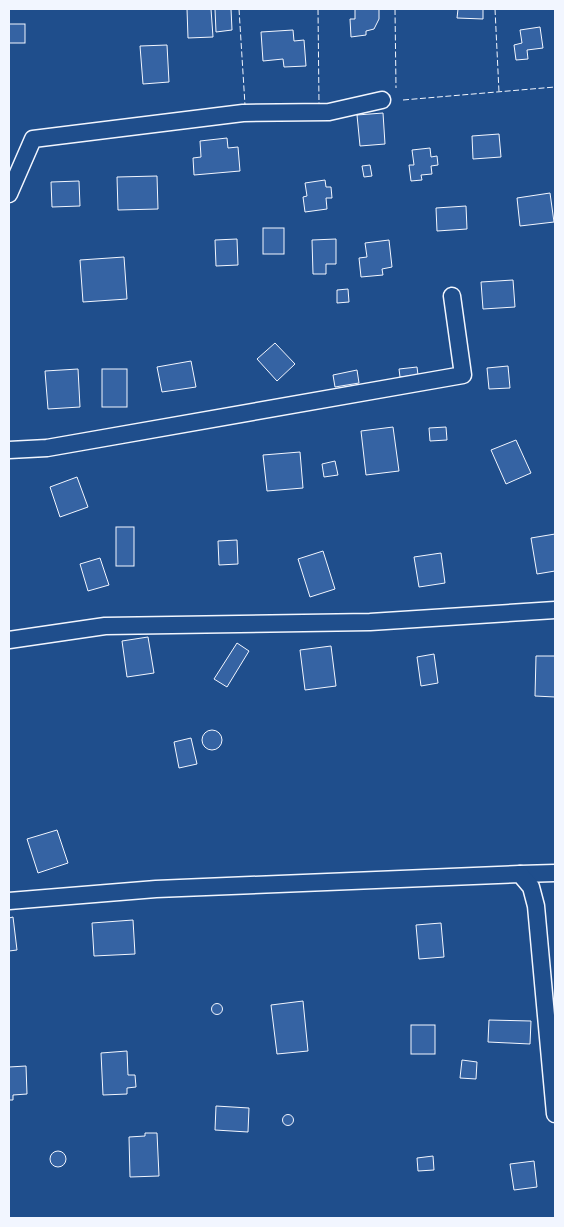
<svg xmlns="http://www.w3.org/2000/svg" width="564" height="1227" font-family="'Public Sans',sans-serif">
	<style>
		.building { fill: #3563a3; stroke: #f2f6ff }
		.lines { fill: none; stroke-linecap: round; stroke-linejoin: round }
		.minor-casing { stroke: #f2f6ff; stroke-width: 19 }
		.minor { stroke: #1f4e8c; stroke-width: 16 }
		.fence { stroke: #f2f6ff; stroke-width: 1; stroke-dasharray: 6 2.5; stroke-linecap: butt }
	</style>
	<rect width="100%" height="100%" fill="#1f4e8c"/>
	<g class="building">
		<path d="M187 9H211L213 37 188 38Z"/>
		<path d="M215 9H231L232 30 216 32Z"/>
		<path d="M355 9H379V19L374 29 366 31V35L351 37 350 19H355Z"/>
		<path d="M458 9H483V19L457 18Z"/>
		<rect x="9" y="24" width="16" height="19"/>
		<path d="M540 27 543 48 527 50 528 59 516 60 514 45 522 43 520 30Z"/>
		<path d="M293 30 294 41 304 40 306 66 284 67 283 59 263 61 261 32Z"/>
		<path d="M167 45 169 82 143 84 140 46Z"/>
		<path d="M383 113 385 144 360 146 357 115Z"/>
		<path d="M499 134 501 157 473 159 472 136Z"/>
		<path d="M227 138 228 148 238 147 240 171 194 175 193 158 201 157 200 141Z"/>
		<path d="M430 148 431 157 437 156 438 165 431 166 432 174 421 175 422 180 411 181 409 165H414L412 150Z"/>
		<path d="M370 165 372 176 364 177 362 166Z"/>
		<path d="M157 176 158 209 118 210 117 177Z"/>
		<path d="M325 180 326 187H331L332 198H326L327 209 305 212 303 197 307 196 305 183Z"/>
		<path d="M79 181 80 206 52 207 51 182Z"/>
		<path d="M550 193 554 222 520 226 517 198Z"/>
		<path d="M466 206 467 229 437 231 436 208Z"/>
		<rect x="263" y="228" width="21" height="26"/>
		<path d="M237 239 238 265 216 266 215 240Z"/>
		<path d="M336 239V264H326V274H313L312 240Z"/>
		<path d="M389 240 392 267 382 269 383 275 361 277 359 258 367 257 365 243Z"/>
		<path d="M124 257 127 299 83 302 80 260Z"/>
		<path d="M513 280 515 307 483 309 481 282Z"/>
		<path d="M348 289 349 302 337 303V290Z"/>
		<path d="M275 343 295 364 277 381 257 359Z"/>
		<path d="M191 361 196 387 162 392 157 367Z"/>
		<path d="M508 366 510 388 489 389 487 368Z"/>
		<path d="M417 367 418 375 400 377 399 369Z"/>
		<path d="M78 369 80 407 48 409 45 371Z"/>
		<rect x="102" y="369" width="25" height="38"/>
		<path d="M357 370 359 383 335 387 333 375Z"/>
		<path d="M393 427 399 471 366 475 361 431Z"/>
		<path d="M446 427 447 440 430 441 429 428Z"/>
		<path d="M516 440 531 473 506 484 491 450Z"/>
		<path d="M300 452 303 488 267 491 263 455Z"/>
		<path d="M335 461 338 475 324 477 322 464Z"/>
		<path d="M77 477 88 507 60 517 50 487Z"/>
		<rect x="116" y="527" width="18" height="39"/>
		<path d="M555 534V571L537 574 531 538Z"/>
		<path d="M237 540 238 564 219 565 218 541Z"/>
		<path d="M323 551 335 589 310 597 298 559Z"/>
		<path d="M441 553 445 583 419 587 414 557Z"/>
		<path d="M100 558 109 585 88 591 80 564Z"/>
		<path d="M148 637 154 673 127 677 122 641Z"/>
		<path d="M237 643 249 651 227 687 214 679Z"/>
		<path d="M331 646 336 686 305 690 300 650Z"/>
		<path d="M434 654 438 683 421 686 417 657Z"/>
		<path d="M536 656H555V697L535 696Z"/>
		<circle cx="212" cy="740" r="10"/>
		<path d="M191 738 197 764 179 768 174 742Z"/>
		<path d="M57 830 68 863 38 873 27 839Z"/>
		<path d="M13 917 17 950 9 951V918Z"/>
		<path d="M133 920 135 954 94 956 92 923Z"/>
		<path d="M441 923 444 957 419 959 416 925Z"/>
		<path d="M303 1001 308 1051 277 1054 271 1005Z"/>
		<circle cx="217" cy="1009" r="5.5"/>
		<path d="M489 1020 531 1021 530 1044 488 1042Z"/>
		<rect x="411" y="1025" width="24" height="29"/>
		<path d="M127 1051 128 1075H135L136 1087 127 1088V1094L103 1095 101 1053Z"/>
		<path d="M462 1060 477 1062 476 1079 460 1078Z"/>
		<path d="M26 1066 27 1094 13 1095V1100H9V1067Z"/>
		<path d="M216 1106 249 1108 248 1132 215 1130Z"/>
		<circle cx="288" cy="1120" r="5.5"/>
		<path d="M145 1133H157L159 1176 130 1177 129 1137 145 1136Z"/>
		<circle cx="58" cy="1159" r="8"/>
		<path d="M433 1156 434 1170 418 1171 417 1158Z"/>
		<path d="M534 1161 537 1187 514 1190 510 1164Z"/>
	</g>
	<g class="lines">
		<defs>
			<g id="minor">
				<path d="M9 194 33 139 243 113 329 112 382 100"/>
				<path d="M9 450 47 448 463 375 452 296"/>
				<path d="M9 640 105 626 370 622 555 610"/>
				<path d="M520 874 555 873"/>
				<path d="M9 901 156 889 520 874 531 887 536 906 555 1114"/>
			</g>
		</defs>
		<use href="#minor" class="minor-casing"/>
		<use href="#minor" class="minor"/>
		<g class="fence">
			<path d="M239 9 245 105"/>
			<path d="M318 9 319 103"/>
			<path d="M395 9 396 88"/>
			<path d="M495 9 499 92"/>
			<path d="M403 100 555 87"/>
		</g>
	</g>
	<rect width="564" height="1227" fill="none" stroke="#f2f6ff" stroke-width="20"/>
</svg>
